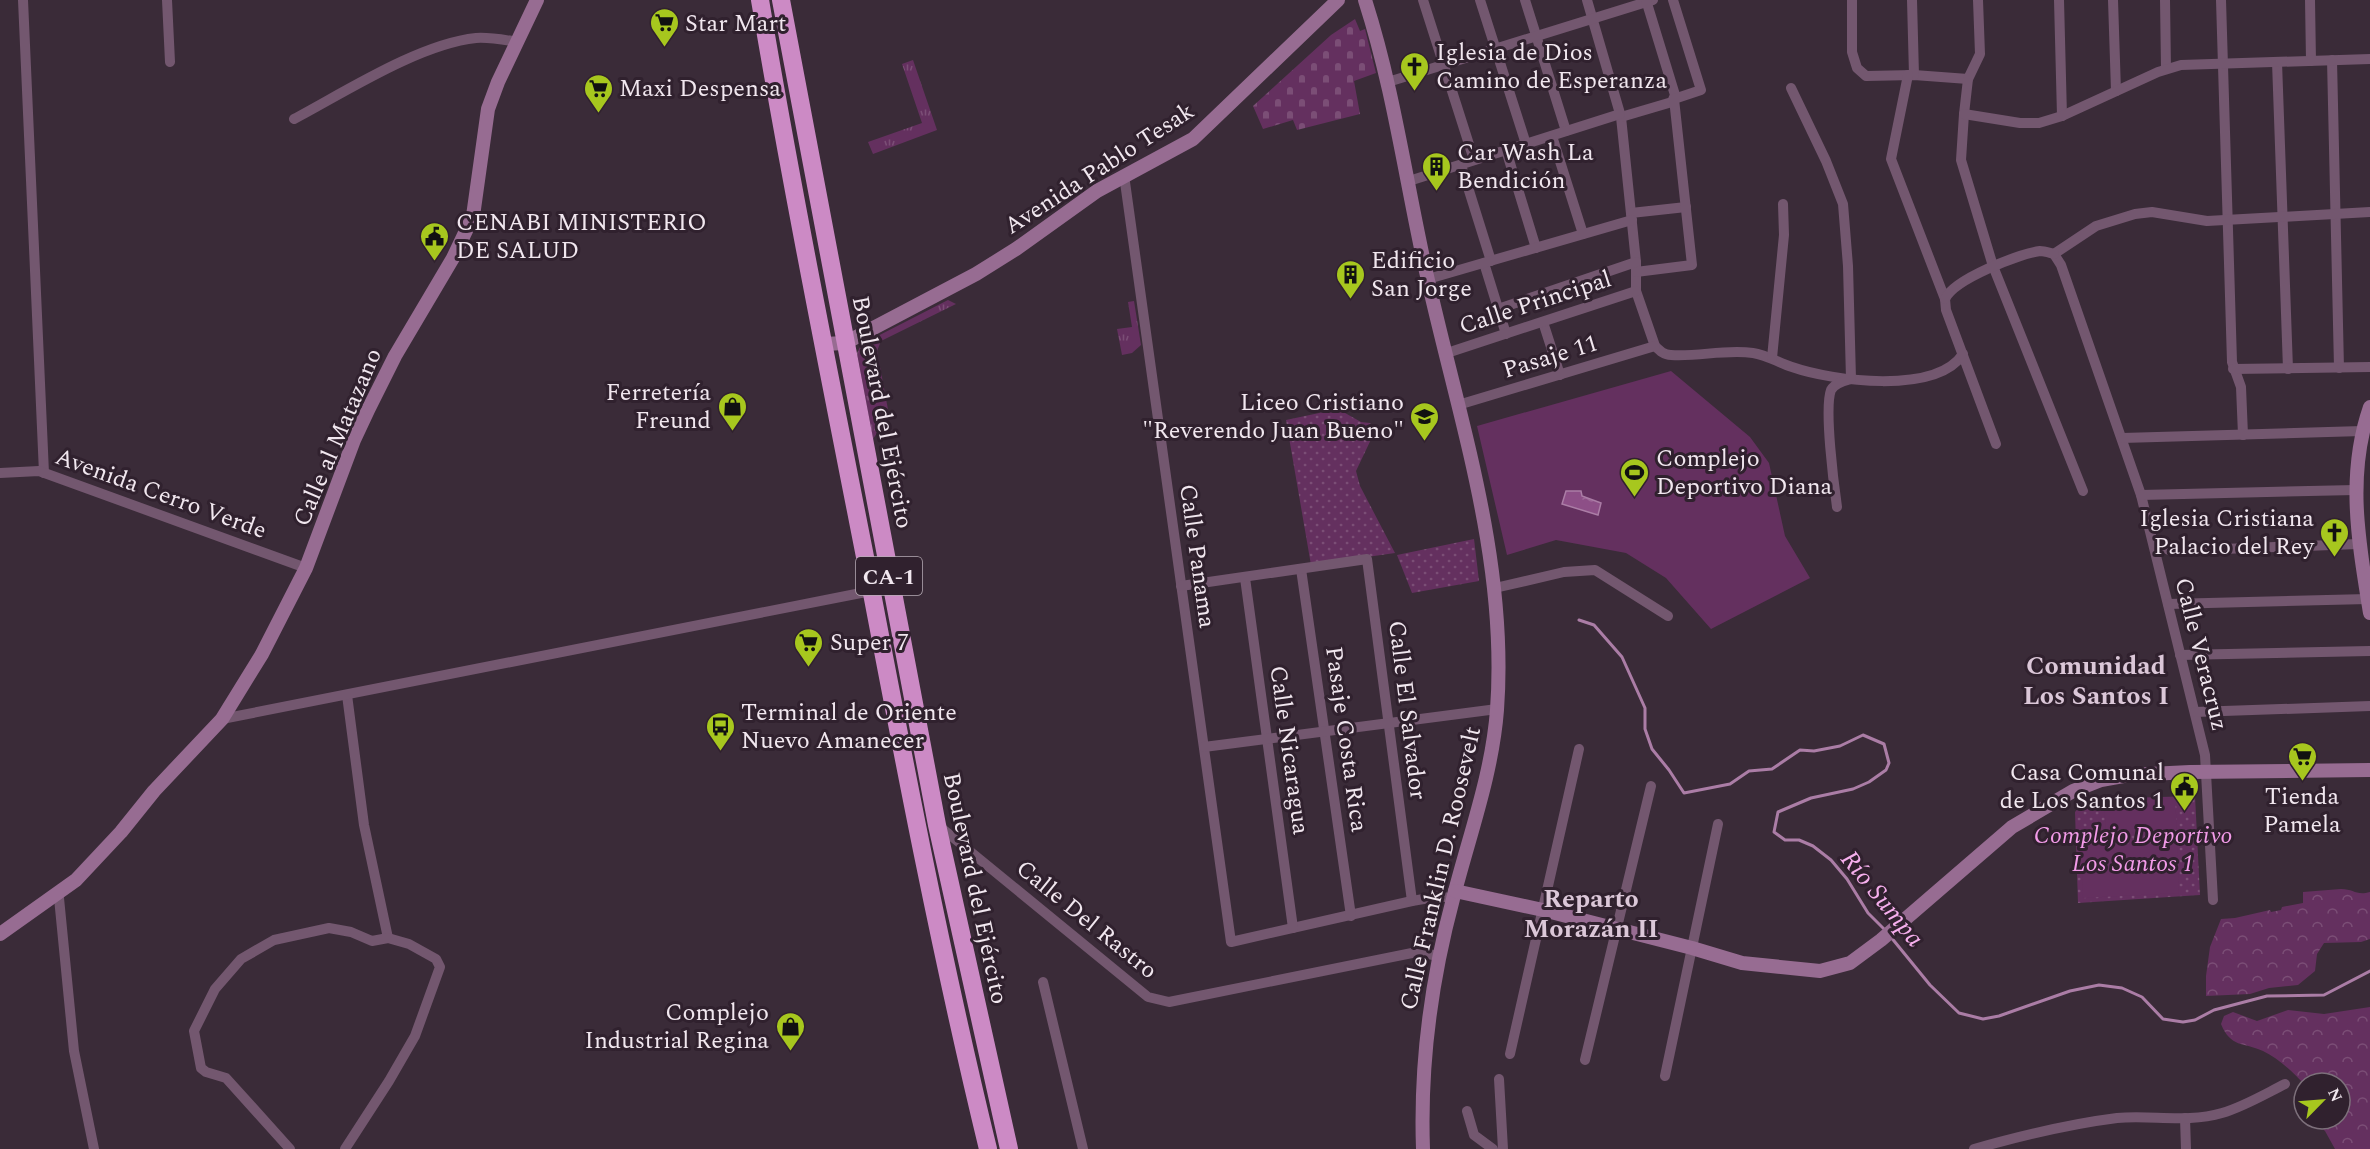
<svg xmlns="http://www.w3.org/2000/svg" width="2370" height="1149" font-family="Spectral,serif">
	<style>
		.grass { fill: url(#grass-tufts) }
		.forest { fill: url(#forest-crowns) }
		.cemetery { fill: url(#cemetery-stones) }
		.park { fill: url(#park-dots) }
		.pitch { fill: #64305f }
		.water { fill: url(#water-ripples); stroke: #ab7da6; stroke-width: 1.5 }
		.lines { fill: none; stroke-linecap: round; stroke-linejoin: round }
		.stream { stroke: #ab7da6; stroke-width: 3 }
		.street { stroke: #73576f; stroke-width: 10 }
		.secondary { stroke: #976c92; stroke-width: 14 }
		.highway { stroke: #cc8ac5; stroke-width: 18 }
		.labels { text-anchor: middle; stroke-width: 6; stroke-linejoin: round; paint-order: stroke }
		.shield { fill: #30212e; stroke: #b7acb5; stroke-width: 1.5 }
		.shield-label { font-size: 22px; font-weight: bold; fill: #f1e7ef }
		.poi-label { font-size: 24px; fill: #f1e7ef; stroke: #30212e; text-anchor: start }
		.street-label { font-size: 24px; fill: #f1e7ef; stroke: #30212e }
		.park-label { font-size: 24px; font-style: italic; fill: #f29be8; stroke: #30212e }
		.neighbourhood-label { font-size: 26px; font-weight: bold; fill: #dbc7d8; stroke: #30212e }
		.water-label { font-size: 26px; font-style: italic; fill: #f6afed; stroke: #30212e }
	</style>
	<defs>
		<pattern id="grass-tufts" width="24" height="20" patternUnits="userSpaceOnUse" patternTransform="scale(1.5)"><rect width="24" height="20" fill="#64305f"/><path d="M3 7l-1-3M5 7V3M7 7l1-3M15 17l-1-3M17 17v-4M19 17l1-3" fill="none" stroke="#7b4e76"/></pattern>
		<pattern id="forest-crowns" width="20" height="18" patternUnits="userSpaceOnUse" patternTransform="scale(1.5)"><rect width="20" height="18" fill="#64305f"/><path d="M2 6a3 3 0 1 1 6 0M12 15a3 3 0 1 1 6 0" fill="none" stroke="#7b4e76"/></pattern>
		<pattern id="cemetery-stones" width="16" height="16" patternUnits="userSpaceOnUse" patternTransform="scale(1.5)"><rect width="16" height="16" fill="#64305f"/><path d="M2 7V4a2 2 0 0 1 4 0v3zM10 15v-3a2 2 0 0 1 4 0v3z" fill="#7b4e76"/></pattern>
		<pattern id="park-dots" width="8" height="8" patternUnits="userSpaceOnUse" patternTransform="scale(1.5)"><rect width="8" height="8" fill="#64305f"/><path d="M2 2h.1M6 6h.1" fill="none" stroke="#7b4e76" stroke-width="1.8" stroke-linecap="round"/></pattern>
		<pattern id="water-ripples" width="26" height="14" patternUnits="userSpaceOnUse" patternTransform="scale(1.5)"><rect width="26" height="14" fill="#8d4f87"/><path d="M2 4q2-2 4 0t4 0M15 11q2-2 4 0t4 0" fill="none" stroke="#9e6898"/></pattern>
	</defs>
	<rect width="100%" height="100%" fill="#3a2b38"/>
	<g class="grass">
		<path d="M913 60 937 130 873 154 868 142 922 123 902 64Z"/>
		<path d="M948 300 956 304 881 341 877 351 889 415 873 439 857 353 861 345 866 342Z"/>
		<path d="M1134 301 1141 345 1132 353 1122 355 1117 329 1132 327 1128 302Z"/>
	</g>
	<g class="forest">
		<path d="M2341 889C2354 889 2356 896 2370 892V939L2361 942 2324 943 2317 954 2315 971 2298 985 2269 988 2250 994 2206 996V976L2210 947 2221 919 2235 918 2270 910 2271 912 2281 910 2282 907 2303 903V892Z"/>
		<path d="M2370 1007V1149H2335L2325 1131 2313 1120 2340 1119V1083L2304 1084C2293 1072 2278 1058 2263 1051 2243 1042 2231 1048 2221 1024L2224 1016 2233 1012 2257 1021 2288 1010 2324 1014Z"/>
	</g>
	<path class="cemetery" d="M1355 19 1360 31 1365 29 1376 73 1354 81 1360 114 1297 130 1293 120 1263 129 1253 106 1331 35Z"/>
	<g class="park">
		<path d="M1338 409 1361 422 1370 423 1375 431 1356 471 1360 486 1395 553 1311 565 1286 420Z"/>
		<path d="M1474 539 1479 581 1412 593 1397 555Z"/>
		<path d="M2195 796 2200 895 2078 903 2075 812 2082 804 2091 799Z"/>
	</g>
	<g class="pitch">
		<path d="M1671 371 1750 437 1769 463 1785 536 1810 578 1711 629 1666 578 1626 553 1556 540 1507 555 1477 426Z"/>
		<path d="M2175 798 2177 830 2106 834 2104 801Z"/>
		<path d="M2177 842 2179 893 2083 898 2081 846Z"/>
	</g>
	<path class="water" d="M1566 491H1581L1582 496 1601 503 1598 515 1562 504Z"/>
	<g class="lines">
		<g class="stream">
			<path d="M1579 620 1594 625 1622 657 1645 708V729L1652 749 1669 770 1684 793 1730 784 1749 771 1772 769 1800 750 1814 751 1840 746 1863 735 1884 744 1889 763 1886 770 1869 782 1853 789 1811 798 1778 812 1774 832 1785 840H1799L1813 846 1831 860 1847 879 1868 913 1886 931"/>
			<path d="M1890 936 1930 985 1959 1013 1983 1019 1999 1016 2070 991 2099 985 2122 988 2142 997 2163 1019 2183 1022 2195 1020 2214 1010 2267 996 2324 995 2370 971"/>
		</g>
		<g class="street">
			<path d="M23 0 44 473"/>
			<path d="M167 0 170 62"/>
			<path d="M1423 0 1474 160"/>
			<path d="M1480 0 1526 144"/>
			<path d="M1525 0 1566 131"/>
			<path d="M1587 0 1621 117 1636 262V291L1655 346C1660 351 1664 355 1671 355 1698 357 1725 349 1753 353 1767 355 1779 363 1792 367 1832 381 1936 395 1963 354"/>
			<path d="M1852 0V52L1857 68 1866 76 1914 75 1968 79"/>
			<path d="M1912 0 1914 75"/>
			<path d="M1978 0 1980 54 1968 79 1964 114 1961 160 1993 266 2083 491"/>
			<path d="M2059 0 2062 116"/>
			<path d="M2113 0 2116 91"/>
			<path d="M2165 0 2166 69"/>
			<path d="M2221 0 2232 362 2241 387 2243 435"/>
			<path d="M2310 0 2311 61"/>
			<path d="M2332 60 2339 368"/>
			<path d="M2277 62 2288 369"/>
			<path d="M1908 75 1891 159 1945 299 1946 310 1996 444"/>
			<path d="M1388 82 1653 0"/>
			<path d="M1791 88 1826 161 1843 204 1848 266 1851 379C1844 381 1835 383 1831 390 1824 408 1834 486 1837 507"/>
			<path d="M1964 114 2020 123H2039L2062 116 2158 72 2181 65 2370 59"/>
			<path d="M1621 117 1672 102 1675 95 1646 0"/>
			<path d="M294 119C345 92 419 44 476 38 490 37 505 40 518 42"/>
			<path d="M1552 136 1583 234"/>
			<path d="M1506 150 1536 248"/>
			<path d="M1461 165 1491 261"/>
			<path d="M1124 175 1231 942 1412 901 1441 896 1452 899"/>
			<path d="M1409 181 1620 114"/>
			<path d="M1631 213 1686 207"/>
			<path d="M2054 254 2061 265 2141 495 2205 755 2213 900"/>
			<path d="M2054 254 2096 226 2135 214 2152 212 2207 221 2370 212"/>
			<path d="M1484 263 1506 334"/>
			<path d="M1636 272 1692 265 1674 99 1701 90 1673 0"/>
			<path d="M1428 279 1632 220"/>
			<path d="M1945 299C1954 279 2019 254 2040 251 2044 251 2050 253 2054 254"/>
			<path d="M1498 309 1636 262"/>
			<path d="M1543 322 1560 375"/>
			<path d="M1447 353 1636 291"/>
			<path d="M1772 358 1784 235 1783 204"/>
			<path d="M2233 369 2370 367"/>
			<path d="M1458 405 1655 346"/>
			<path d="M2122 438 2362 431"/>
			<path d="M0 473 39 471 306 568"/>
			<path d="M2141 495 2355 490"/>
			<path d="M2153 542 2171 551 2358 544"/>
			<path d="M1301 569 1351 916"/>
			<path d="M1245 578 1293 928"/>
			<path d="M1181 586 1367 559 1412 901"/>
			<path d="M1495 588 1564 572 1595 570 1668 616"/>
			<path d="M2168 604 2368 599"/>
			<path d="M2180 655 2370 651"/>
			<path d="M347 695 364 825 388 938"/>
			<path d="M2195 712 2370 706"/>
			<path d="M222 719 871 591"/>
			<path d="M1204 747 1497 709"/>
			<path d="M939 826 1148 997 1169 1002 1417 952 1439 956"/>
			<path d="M59 898 74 1051 94 1149"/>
			<path d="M1043 982 1083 1149"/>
			<path d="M1510 1054 1579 749"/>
			<path d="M1585 1060 1651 786"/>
			<path d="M1665 1076 1718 824"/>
			<path d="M1499 1079 1503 1149"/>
			<path d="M1467 1111 1474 1135 1493 1149"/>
			<path d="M2185 1118 2186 1149"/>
			<path d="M290 1149 226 1078 206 1072 201 1068 194 1031 215 989 241 959 274 940 329 928 351 932 372 941 388 938 409 944 436 959 440 967 415 1036 389 1081 345 1149"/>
			<path d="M1974 1149C2020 1136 2069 1124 2117 1118 2152 1115 2188 1123 2222 1113 2243 1107 2265 1094 2285 1084"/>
		</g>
		<g class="secondary">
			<path d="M1365 0C1394 90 1406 183 1427 276 1459 419 1508 561 1497 710 1492 775 1469 836 1453 899 1431 981 1420 1064 1423 1149"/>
			<path d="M823 344 845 343 976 274 1016 249 1097 191 1193 139 1338 0"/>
			<path d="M2370 407C2346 476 2359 544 2370 613"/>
			<path d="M1455 891 1543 910 1692 948 1742 963 1820 971 1850 963 1881 940 2012 827 2073 791 2101 780 2129 775 2190 772 2370 770"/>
			<path d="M0 934 76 880 121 832 154 791 222 719 262 654 306 568 354 440 369 408 395 356 453 258 473 216 488 109 498 82 537 0"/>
		</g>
		<g class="highway">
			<path d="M760 0C792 190 830 378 867 567 904 762 941 956 988 1149"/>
			<path d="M781 0 937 825 1009 1149"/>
		</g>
	</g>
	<defs>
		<symbol id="supermarket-pin" viewBox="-11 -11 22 30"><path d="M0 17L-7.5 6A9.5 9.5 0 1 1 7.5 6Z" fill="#a7c71e" stroke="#30212e"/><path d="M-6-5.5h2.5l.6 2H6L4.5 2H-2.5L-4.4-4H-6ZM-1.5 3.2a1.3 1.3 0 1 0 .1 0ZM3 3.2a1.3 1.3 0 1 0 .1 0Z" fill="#111"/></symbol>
		<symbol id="church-pin" viewBox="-11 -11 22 30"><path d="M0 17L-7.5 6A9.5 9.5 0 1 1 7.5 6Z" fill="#a7c71e" stroke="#30212e"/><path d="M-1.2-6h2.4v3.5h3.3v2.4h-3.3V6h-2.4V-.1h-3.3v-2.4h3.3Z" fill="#111"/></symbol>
		<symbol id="building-pin" viewBox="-11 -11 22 30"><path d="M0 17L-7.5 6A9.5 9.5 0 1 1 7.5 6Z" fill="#a7c71e" stroke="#30212e"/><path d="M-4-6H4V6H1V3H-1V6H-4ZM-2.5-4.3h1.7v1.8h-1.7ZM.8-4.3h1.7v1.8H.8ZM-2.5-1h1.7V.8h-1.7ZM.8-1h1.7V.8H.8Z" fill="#111"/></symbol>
		<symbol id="civic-pin" viewBox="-11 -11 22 30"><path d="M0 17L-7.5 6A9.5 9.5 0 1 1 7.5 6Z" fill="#a7c71e" stroke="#30212e"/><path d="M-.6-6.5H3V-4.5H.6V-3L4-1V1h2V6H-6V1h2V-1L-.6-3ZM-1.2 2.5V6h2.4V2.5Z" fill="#111"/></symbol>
		<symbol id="shop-pin" viewBox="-11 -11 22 30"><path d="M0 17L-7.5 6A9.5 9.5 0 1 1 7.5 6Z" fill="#a7c71e" stroke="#30212e"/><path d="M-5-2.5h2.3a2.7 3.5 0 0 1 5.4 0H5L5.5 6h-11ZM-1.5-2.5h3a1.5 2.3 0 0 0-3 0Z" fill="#111"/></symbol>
		<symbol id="school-pin" viewBox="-11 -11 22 30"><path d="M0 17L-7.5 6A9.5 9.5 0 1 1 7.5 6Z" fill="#a7c71e" stroke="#30212e"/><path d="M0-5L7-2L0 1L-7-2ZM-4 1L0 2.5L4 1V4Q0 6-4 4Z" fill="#111"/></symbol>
		<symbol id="stadium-pin" viewBox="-11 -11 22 30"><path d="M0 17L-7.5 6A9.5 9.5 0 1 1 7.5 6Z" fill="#a7c71e" stroke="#30212e"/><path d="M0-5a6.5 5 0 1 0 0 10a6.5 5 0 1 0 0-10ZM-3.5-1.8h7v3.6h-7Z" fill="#111"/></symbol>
		<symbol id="bus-pin" viewBox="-11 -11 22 30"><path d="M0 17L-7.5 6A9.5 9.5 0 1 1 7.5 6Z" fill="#a7c71e" stroke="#30212e"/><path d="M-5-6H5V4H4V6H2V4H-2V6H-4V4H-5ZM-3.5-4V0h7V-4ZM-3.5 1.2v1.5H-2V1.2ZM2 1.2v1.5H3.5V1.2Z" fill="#111"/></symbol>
	</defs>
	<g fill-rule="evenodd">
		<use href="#supermarket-pin" x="648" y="6" width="33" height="45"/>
		<use href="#church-pin" x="1398" y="50" width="33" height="45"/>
		<use href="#supermarket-pin" x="582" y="72" width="33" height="45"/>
		<use href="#building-pin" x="1420" y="150" width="33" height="45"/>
		<use href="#civic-pin" x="418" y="220" width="33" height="45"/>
		<use href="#building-pin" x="1334" y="258" width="33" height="45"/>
		<use href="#shop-pin" x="716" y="390" width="33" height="45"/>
		<use href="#school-pin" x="1408" y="400" width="33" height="45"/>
		<use href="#stadium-pin" x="1618" y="456" width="33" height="45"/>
		<use href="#church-pin" x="2318" y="516" width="33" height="45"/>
		<use href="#supermarket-pin" x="792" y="626" width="33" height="45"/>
		<use href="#bus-pin" x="704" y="710" width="33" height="45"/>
		<use href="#supermarket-pin" x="2286" y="740" width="33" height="45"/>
		<use href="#civic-pin" x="2168" y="770" width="33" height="45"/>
		<use href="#shop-pin" x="774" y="1010" width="33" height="45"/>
	</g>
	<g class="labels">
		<rect class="shield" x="856" y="557" width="66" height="38" rx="4.5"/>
		<g class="shield-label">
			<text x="889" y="584">CA-1</text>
		</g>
		<g class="poi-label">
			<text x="685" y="31">Star Mart</text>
			<text x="1436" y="60">Iglesia de Dios<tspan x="1436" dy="28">Camino de Esperanza</tspan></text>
			<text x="619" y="96">Maxi Despensa</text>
			<text x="1457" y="160">Car Wash La<tspan x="1457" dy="28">Bendición</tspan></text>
			<text x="456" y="230">CENABI MINISTERIO<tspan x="456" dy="28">DE SALUD</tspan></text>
			<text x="1371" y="268">Edificio<tspan x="1371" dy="28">San Jorge</tspan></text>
			<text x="711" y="400" text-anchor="end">Ferretería<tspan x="711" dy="28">Freund</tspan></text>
			<text x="1404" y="410" text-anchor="end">Liceo Cristiano<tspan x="1404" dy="28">"Reverendo Juan Bueno"</tspan></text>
			<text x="1656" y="466">Complejo<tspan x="1656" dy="28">Deportivo Diana</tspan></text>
			<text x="2314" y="526" text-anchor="end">Iglesia Cristiana<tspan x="2314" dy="28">Palacio del Rey</tspan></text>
			<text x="830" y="650">Super 7</text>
			<text x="741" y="720">Terminal de Oriente<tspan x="741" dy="28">Nuevo Amanecer</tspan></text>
			<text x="2164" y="780" text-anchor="end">Casa Comunal<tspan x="2164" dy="28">de Los Santos 1</tspan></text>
			<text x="2302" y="804" text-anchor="middle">Tienda<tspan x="2302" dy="28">Pamela</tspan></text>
			<text x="769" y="1020" text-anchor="end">Complejo<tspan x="769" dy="28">Industrial Regina</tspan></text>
		</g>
		<g class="street-label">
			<text transform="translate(1099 168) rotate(-33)" y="8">Avenida Pablo Tesak</text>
			<text transform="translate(1535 302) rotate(-18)" y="8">Calle Principal</text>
			<text transform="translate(1550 356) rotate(-17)" y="8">Pasaje 11</text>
			<text transform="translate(883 412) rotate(79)" y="8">Boulevard del Ejército</text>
			<text transform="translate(337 437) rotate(-67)" y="8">Calle al Matazano</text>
			<text transform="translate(161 493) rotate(20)" y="8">Avenida Cerro Verde</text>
			<text transform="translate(1198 556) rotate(82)" y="8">Calle Panama</text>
			<text transform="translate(2202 654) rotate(76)" y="8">Calle Veracruz</text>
			<text transform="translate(1408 710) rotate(83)" y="8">Calle El Salvador</text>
			<text transform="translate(1347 739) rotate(82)" y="8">Pasaje Costa Rica</text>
			<text transform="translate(1290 750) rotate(82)" y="8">Calle Nicaragua</text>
			<text transform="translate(1440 868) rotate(-77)" y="8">Calle Franklin D. Roosevelt</text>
			<text transform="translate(976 888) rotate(78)" y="8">Boulevard del Ejército</text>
			<text transform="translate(1087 919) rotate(39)" y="8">Calle Del Rastro</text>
		</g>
		<g class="park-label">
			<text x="2133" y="843">Complejo Deportivo<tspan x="2133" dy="28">Los Santos 1</tspan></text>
		</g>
		<g class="neighbourhood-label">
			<text x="2096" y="674">Comunidad<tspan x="2096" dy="30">Los Santos I</tspan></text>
			<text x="1591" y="907">Reparto<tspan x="1591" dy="30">Morazán II</tspan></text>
		</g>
		<g class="water-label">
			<text transform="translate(1883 898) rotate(51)" y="9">Río Sumpa</text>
		</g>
	</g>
	<g transform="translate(2322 1101) rotate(65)"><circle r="28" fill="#30212e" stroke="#7d707b" stroke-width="1.5"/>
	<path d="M0-4.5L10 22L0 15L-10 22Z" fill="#a7c71e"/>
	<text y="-9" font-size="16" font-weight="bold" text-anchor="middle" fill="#f1e7ef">N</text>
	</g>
</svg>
